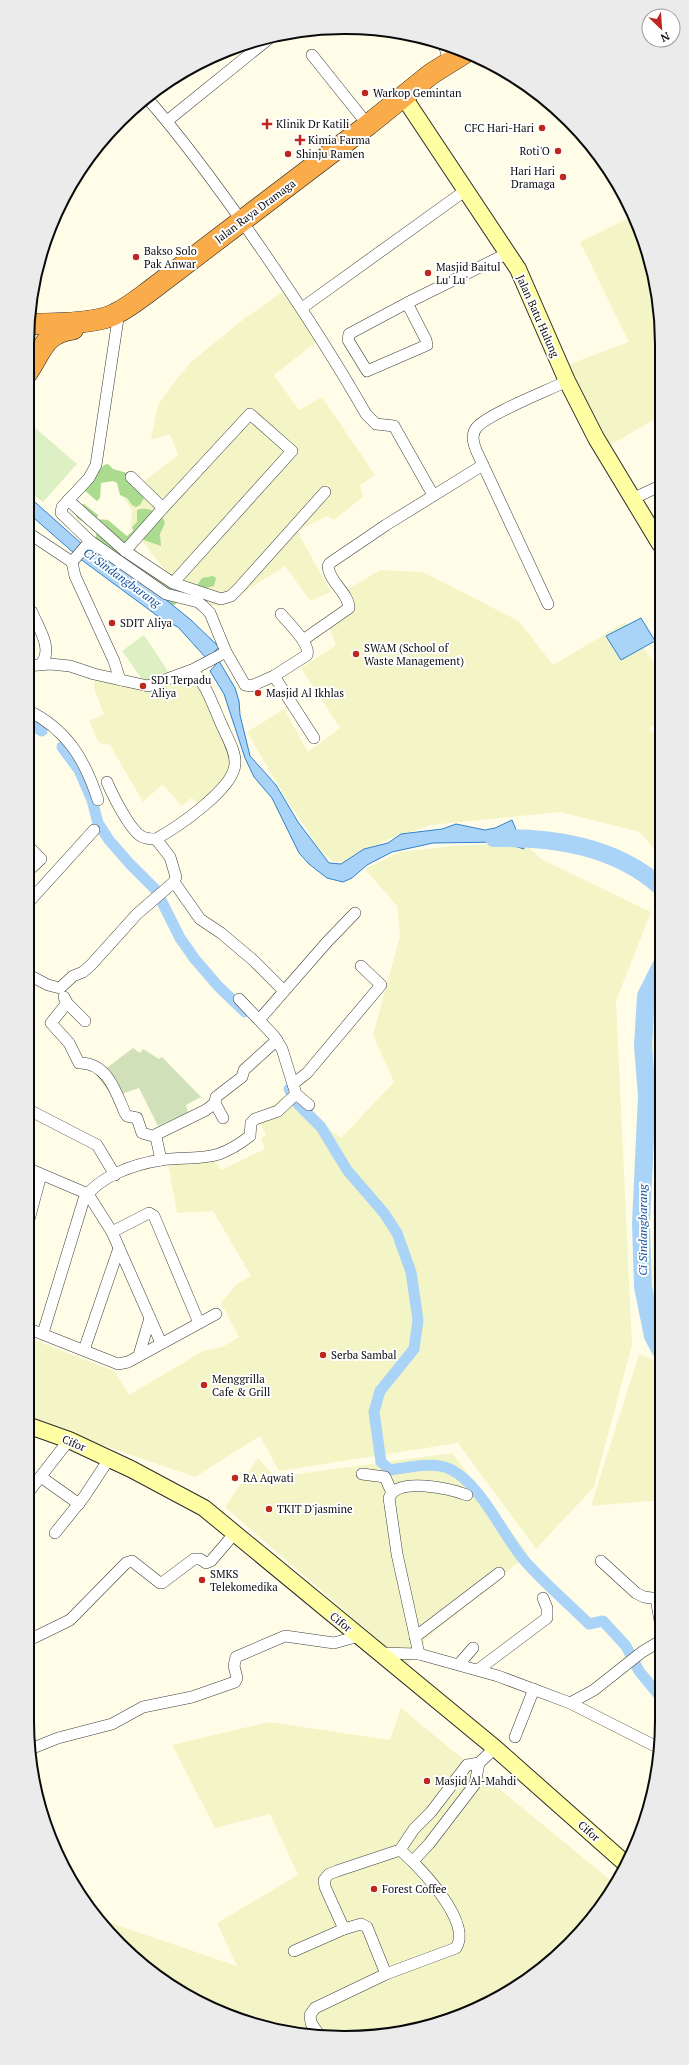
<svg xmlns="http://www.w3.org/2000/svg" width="689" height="2065" font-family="'PT Serif',serif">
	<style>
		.farmland { fill: #f4f5c7 }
		.forest { fill: #aadb8f }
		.cemetery { fill: #d0e0b9 }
		.pitch { fill: #dcf0c3 }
		.water { fill: #aad3f8; stroke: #2f81d1 }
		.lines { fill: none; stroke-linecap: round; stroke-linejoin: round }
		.canal { stroke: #aad3f8; stroke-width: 11 }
		.river { stroke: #aad3f8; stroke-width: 18 }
		.street-casing { stroke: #3d3d3d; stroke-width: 12 }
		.secondary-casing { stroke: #2c2c2c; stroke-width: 18 }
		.highway-casing { stroke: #1b1b1b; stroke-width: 22 }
		.street { stroke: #fff; stroke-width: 11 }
		.secondary { stroke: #fffea2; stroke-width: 16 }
		.highway { stroke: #faac4b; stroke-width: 21 }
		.poi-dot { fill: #bd271f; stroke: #fff; stroke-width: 1.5 }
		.labels { text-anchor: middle; stroke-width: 4; stroke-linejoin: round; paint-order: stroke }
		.poi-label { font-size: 11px; fill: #0a0a0a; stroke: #fff; text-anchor: start }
		.street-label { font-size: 11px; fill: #0a0a0a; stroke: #fff }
		.water-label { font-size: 12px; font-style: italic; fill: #11539e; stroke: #fff }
		.rim { fill: none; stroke: #0a0a0a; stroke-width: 2 }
	</style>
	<rect width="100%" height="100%" fill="#fffde7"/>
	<g class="farmland">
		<path d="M631 217 635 224 659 303V417L610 445 567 365 629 342 580 242Z"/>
		<path d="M284 291 320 339 274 375 299 410 322 397 375 475 360 485 363 497 334 520 327 516 297 531 331 592 310 601 285 566 222 606 210 605 184 595 130 525 132 510 123 497 178 455 170 434 151 440 158 405 176 380 192 361 245 318Z"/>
		<path d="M380 570 423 572 519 621 553 665 625 622 660 670V721L649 729 660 739V857L640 832 560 812 431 825 384 841 351 861 334 862 321 851 285 797 247 732 284 709 308 752 340 728 301 668 336 645 329 627 350 611 340 594Z"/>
		<path d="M196 673 231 761 227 777 199 805 192 798 181 806 163 784 143 802 110 745 99 743 89 721 104 714 94 689 95 677 144 690Z"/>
		<path d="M501 844 529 847 541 859 651 912 616 1001 632 1345 594 1487 536 1549 458 1443 279 1471 260 1436 195 1477 27 1419V1337L114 1371 129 1395 203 1351 222 1347 239 1337 221 1302 236 1285 251 1276 213 1211 177 1213 168 1163 212 1158 221 1170 265 1149 261 1139 266 1134 257 1118 284 1096 341 1138 394 1082 373 1035 400 936 397 906 365 869 400 852 451 846Z"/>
		<path d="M661 1002V1336L654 1313 652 1271 654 1154 651 1029Z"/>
		<path d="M639 1354 661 1364 662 1500 591 1506Z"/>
		<path d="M452 1453 528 1554 427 1638 406 1667 384 1645 225 1507 258 1458 275 1477Z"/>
		<path d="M401 1708 615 1884 609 1897 538 1973 485 2005 427 2027 365 2037 303 2035 204 2005 151 1973 106 1930 99 1919 237 1966 217 1923 298 1875 270 1814 215 1828 172 1745 269 1722 390 1740Z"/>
	</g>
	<g class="forest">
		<path d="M108 464 113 469 127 473 132 487 139 488 144 498 140 505 136 507 132 505 127 498 120 495 117 483 113 481 101 483 100 498 97 501 84 490 96 471H99L104 465Z"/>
		<path d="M84 504 98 515 97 519 108 520 127 536 133 531 132 527 137 522V510C147 506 162 512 165 523L160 534 161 546 141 539 135 550C140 559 151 559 156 569L165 574H172L176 579 193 586 197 585 202 578 213 576 216 578 214 586 206 588 205 598 201 601 180 600 173 606 95 542 97 530 77 518 76 514 81 505Z"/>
	</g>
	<path class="cemetery" d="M133 1048 140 1053 143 1049 159 1059 162 1057 201 1097 186 1105 188 1112 158 1126 139 1088 113 1097 89 1066 104 1070Z"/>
	<g class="pitch">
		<path d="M27 421 77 464 43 502 27 489Z"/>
		<path d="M144 635 168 671 144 682 122 651Z"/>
	</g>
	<g class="water">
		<path d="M27 495 83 545 75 554 27 512Z"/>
		<path d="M91 545 165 599 191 620 219 647 207 659 178 627 163 620 79 558Z"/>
		<path d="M641 618 655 641 621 660 606 636Z"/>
		<path d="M219 661 235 688 239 701 240 715 250 756 276 785 298 822 329 863 341 864 364 849 388 843 401 834 442 829 456 824 485 830 495 828 512 820 524 849 501 842 433 843 392 852 367 865 352 878 343 882 327 878 309 864 299 853 272 798 254 777 245 758 224 694 210 671Z"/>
	</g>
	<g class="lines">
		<g class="canal">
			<path d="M27 722 42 731"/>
			<path d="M62 747 79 770 92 800 98 823 109 840 130 864 156 890 180 938 194 958 218 986 245 1012"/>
			<path d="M289 1089 298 1104 321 1127 347 1170 384 1213 397 1233 411 1272 418 1320 414 1349 380 1391 374 1412 381 1462 390 1470C407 1468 433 1461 450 1469 481 1484 502 1534 524 1560 544 1583 568 1603 589 1624L603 1621 626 1646 639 1671 662 1699"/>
		</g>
		<g class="river">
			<path d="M494 838C554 837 614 846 660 886"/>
			<path d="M661 966 646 996 643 1046 647 1096 641 1223 643 1287 653 1336 661 1351"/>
		</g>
		<defs>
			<g id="street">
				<path d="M445 48 449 61"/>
				<path d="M312 55 368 125"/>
				<path d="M147 98C189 146 226 198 262 250 299 304 334 358 366 414L376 424 394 426 433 495"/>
				<path d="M167 121 271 37"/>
				<path d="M407 303 349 334 348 340 367 371 427 345 426 340 407 303 508 253"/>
				<path d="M302 308 466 190"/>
				<path d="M119 312 96 465 89 478 62 507 61 513 90 541 166 594 198 602 203 606 210 613 226 652 245 685 251 686 274 676 307 655C311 644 288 623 281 614"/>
				<path d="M131 477 163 508"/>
				<path d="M632 499 660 486"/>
				<path d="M68 500 125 551 173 583 221 599 231 596 239 588 325 492"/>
				<path d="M27 532 72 562"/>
				<path d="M125 551 163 508 250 414 292 451 173 583"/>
				<path d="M72 562 75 576 114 661 120 680"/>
				<path d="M72 562 90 541"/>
				<path d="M548 604 476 450C473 442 471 434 477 427 490 413 547 391 567 381"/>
				<path d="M32 612C38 628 54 649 41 664"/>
				<path d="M303 640 349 608C349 593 329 582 328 566L330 563 386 525 483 465"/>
				<path d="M27 666 50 664 70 666 94 674 148 686 192 670 226 652"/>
				<path d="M274 676 314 738"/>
				<path d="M27 710C67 729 85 760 98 800"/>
				<path d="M107 782C112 794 130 830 141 836 145 839 151 839 156 839 176 828 234 789 235 764 236 750 225 734 220 721 212 703 206 684 192 670"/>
				<path d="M27 845 41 859 27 872"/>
				<path d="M174 882 200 919 221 933 253 960 284 991"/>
				<path d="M27 904 94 830"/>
				<path d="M27 974 48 985 60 988 73 976 83 972 91 965 137 914 174 882 176 877 170 857 156 839"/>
				<path d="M64 997 67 1003 85 1021"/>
				<path d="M239 999 259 1020"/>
				<path d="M67 1003 51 1023 69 1043 79 1063C107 1062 116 1092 125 1113L127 1116 137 1118 142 1133 156 1137"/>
				<path d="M293 1084 307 1073 381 985 361 966"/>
				<path d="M309 1105 296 1094 282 1049 274 1036 259 1020 327 942 355 913"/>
				<path d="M27 1109 97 1145 115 1175"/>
				<path d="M223 1118 215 1103 216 1097 242 1077 244 1070 277 1040"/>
				<path d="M161 1160 156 1137 157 1134 206 1110 215 1103"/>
				<path d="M27 1168 88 1194 112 1232 161 1343"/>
				<path d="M27 1227 41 1175"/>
				<path d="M112 1232 149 1213 154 1216 199 1323"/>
				<path d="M27 1328 118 1364 128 1362 216 1314"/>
				<path d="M43 1333 84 1199C99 1176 135 1164 161 1160 181 1157 200 1160 219 1154 230 1150 241 1143 250 1136L251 1123 255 1119 278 1111 296 1094"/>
				<path d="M84 1350 119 1248"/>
				<path d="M139 1355 150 1318"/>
				<path d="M362 1474 385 1477 392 1493"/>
				<path d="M41 1477 79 1504"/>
				<path d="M27 1494 69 1440"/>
				<path d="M55 1533 84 1497 109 1459"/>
				<path d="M601 1561 636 1593 644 1597 659 1599"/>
				<path d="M662 1598 659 1599 657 1604 662 1633"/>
				<path d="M415 1637 499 1573"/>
				<path d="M27 1641 70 1620 126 1563 132 1561 160 1583H162L194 1559H200L206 1563 211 1561 234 1534"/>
				<path d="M378 1653 419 1654 498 1676 570 1703 659 1748"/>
				<path d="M419 1654 397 1554 389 1498C397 1476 451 1489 467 1495"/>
				<path d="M459 1664 473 1648"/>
				<path d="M479 1669 547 1618V1608L543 1598"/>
				<path d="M570 1703 594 1690 642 1652 662 1640"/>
				<path d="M515 1737 534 1689"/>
				<path d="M30 1752 33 1748 58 1738 112 1724 143 1707 192 1697 235 1682 237 1678 234 1666 236 1657 285 1636 334 1643 359 1636"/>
				<path d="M413 1861 429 1844 475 1784 479 1763"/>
				<path d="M344 1929 361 1924 367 1927 386 1974 456 1948C473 1922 419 1866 400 1850"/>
				<path d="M294 1951 344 1929 325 1887 324 1880 329 1874 337 1871 400 1850 414 1829 431 1812 467 1765 479 1763 495 1748"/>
				<path d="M320 2036 311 2023 310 2015 315 2008 386 1974"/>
			</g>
			<g id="secondary">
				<path d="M403 96 518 269 567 381 596 438 660 544"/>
				<path d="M27 1425 69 1440 131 1469 204 1508 495 1748 626 1864"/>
			</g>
			<g id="highway">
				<path d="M29 324C50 324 97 324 115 314 128 308 140 298 151 290L368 125 431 74 463 54"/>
				<path d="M27 373C42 352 43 333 73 329"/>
			</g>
		</defs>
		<use href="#street" class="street-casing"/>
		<use href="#secondary" class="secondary-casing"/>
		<use href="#highway" class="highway-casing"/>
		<use href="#street" class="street"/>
		<use href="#secondary" class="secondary"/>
		<use href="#highway" class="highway"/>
	</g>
	<g class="poi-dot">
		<circle cx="365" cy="93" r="4"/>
		<path d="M265 118h4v4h4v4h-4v4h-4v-4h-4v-4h4z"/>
		<circle cx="542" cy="128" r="4"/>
		<path d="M298 134h4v4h4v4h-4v4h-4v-4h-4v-4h4z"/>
		<circle cx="558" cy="151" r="4"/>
		<circle cx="288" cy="154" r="4"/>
		<circle cx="563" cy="177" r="4"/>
		<circle cx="136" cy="257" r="4"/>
		<circle cx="428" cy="273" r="4"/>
		<circle cx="112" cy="623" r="4"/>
		<circle cx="356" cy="654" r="4"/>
		<circle cx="143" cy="686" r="4"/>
		<circle cx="258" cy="693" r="4"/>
		<circle cx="323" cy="1355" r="4"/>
		<circle cx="204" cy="1385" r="4"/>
		<circle cx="235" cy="1478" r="4"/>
		<circle cx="269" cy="1509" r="4"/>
		<circle cx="202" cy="1580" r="4"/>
		<circle cx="427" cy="1781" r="4"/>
		<circle cx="374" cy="1889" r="4"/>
	</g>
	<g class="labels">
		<g class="poi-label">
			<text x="373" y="97">Warkop Gemintan</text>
			<text x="276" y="128">Klinik Dr Katili</text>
			<text x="534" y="132" text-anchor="end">CFC Hari-Hari</text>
			<text x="308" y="144">Kimia Farma</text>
			<text x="550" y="155" text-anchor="end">Roti'O</text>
			<text x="296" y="158">Shinju Ramen</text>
			<text x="555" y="175" text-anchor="end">Hari Hari<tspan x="555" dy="13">Dramaga</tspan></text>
			<text x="144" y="255">Bakso Solo<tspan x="144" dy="13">Pak Anwar</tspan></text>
			<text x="436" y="271">Masjid Baitul<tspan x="436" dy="13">Lu' Lu'</tspan></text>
			<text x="120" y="627">SDIT Aliya</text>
			<text x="364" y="652">SWAM (School of<tspan x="364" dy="13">Waste Management)</tspan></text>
			<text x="151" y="684">SDI Terpadu<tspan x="151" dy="13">Aliya</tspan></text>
			<text x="266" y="697">Masjid Al Ikhlas</text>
			<text x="331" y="1359">Serba Sambal</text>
			<text x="212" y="1383">Menggrilla<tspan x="212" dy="13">Cafe &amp; Grill</tspan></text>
			<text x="243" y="1482">RA Aqwati</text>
			<text x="277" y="1513">TKIT D'jasmine</text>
			<text x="210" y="1578">SMKS<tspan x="210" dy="13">Telekomedika</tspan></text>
			<text x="435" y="1785">Masjid Al-Mahdi</text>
			<text x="382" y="1893">Forest Coffee</text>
		</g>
		<g class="street-label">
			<text transform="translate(255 211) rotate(-37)" y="4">Jalan Raya Dramaga</text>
			<text transform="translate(538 316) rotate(66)" y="4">Jalan Batu Hulung</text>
			<text transform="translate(74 1443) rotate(23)" y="4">Cifor</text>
			<text transform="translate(341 1622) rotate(39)" y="4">Cifor</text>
			<text transform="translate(589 1831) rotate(41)" y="4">Cifor</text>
		</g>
		<g class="water-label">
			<text transform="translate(122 578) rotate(36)" y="4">Ci Sindangbarang</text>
			<text transform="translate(643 1230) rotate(-90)" y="4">Ci Sindangbarang</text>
		</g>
	</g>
	<path d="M0 0H689V2065H0ZM344 34H345A310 310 0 0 1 655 344V1721A310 310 0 0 1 345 2031H344A310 310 0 0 1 34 1721V344A310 310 0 0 1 344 34Z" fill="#ebebeb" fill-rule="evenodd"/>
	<path class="rim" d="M344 34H345A310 310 0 0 1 655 344V1721A310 310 0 0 1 345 2031H344A310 310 0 0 1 34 1721V344A310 310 0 0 1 344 34Z"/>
	<g transform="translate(661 28) rotate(155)"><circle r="19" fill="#ffffff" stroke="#9d9d9d"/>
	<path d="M0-3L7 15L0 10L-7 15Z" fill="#bd271f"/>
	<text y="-6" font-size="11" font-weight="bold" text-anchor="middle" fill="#0a0a0a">N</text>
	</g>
</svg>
